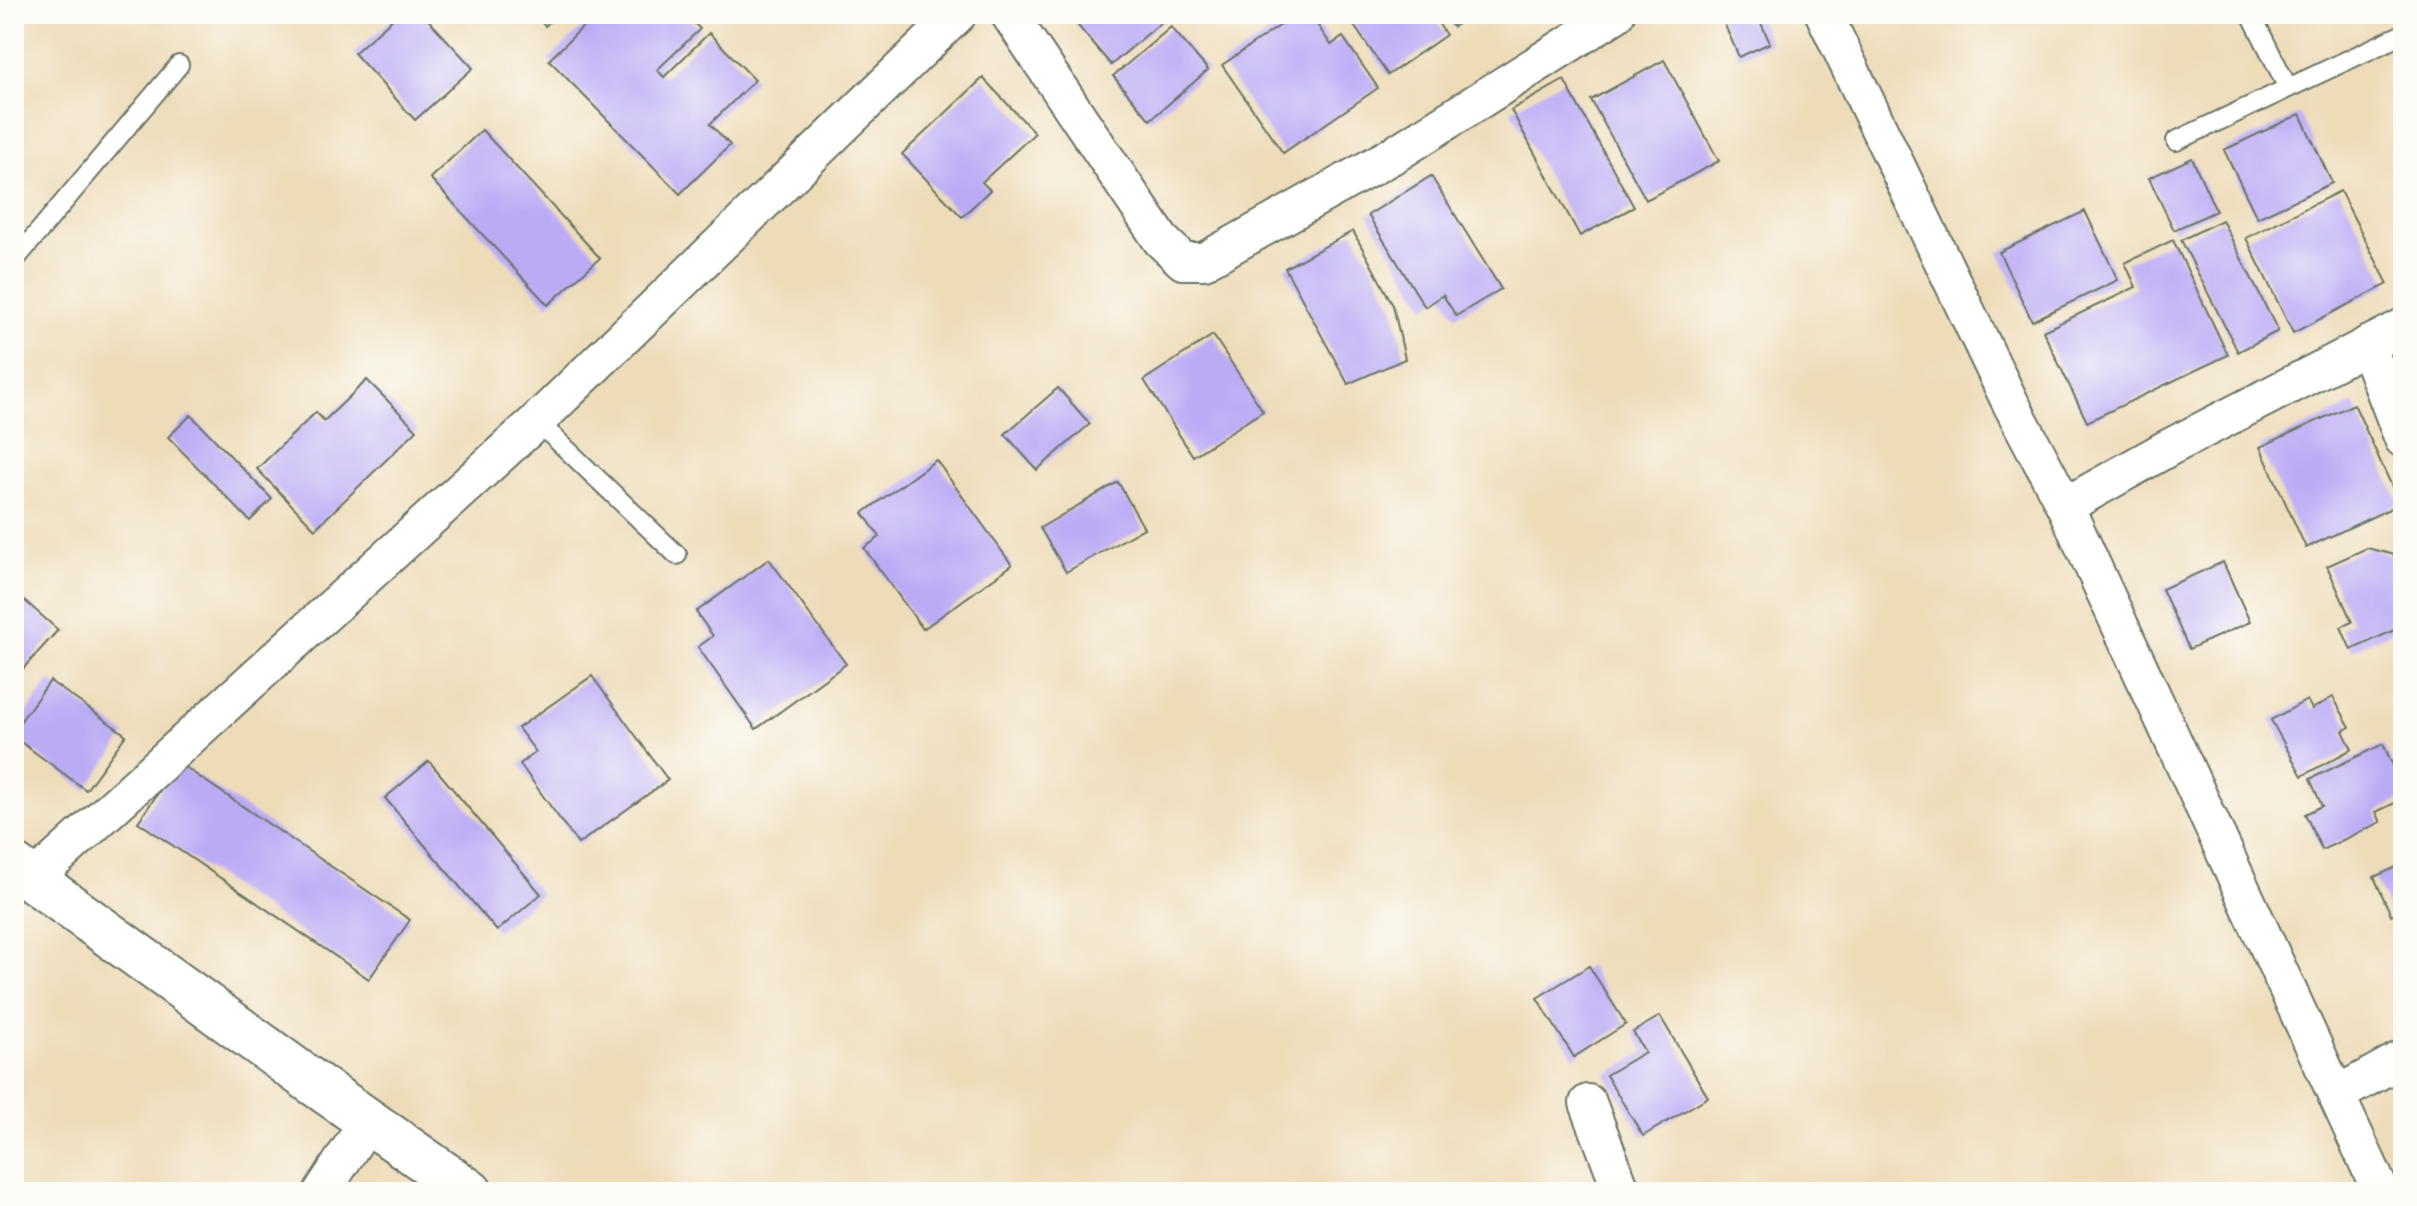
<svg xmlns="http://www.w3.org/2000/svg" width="2417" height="1206" font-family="'Balsamiq Sans',sans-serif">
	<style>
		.building { fill: #bbabf5 }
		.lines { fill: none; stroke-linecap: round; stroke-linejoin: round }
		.lane-casing { stroke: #677563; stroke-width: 22 }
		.street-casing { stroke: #677563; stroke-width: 40 }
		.secondary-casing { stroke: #677563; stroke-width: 48 }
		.lane { stroke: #fff; stroke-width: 18 }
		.street { stroke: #fff; stroke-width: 36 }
		.secondary { stroke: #fff; stroke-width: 44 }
	</style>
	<rect width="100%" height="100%" fill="#fdfcf7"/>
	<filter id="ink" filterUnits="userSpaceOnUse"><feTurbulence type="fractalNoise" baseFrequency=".0125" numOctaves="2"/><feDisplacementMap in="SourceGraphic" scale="16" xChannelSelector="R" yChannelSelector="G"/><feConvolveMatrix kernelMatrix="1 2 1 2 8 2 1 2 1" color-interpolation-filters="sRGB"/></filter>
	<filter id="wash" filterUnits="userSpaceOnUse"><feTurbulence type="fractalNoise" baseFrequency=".006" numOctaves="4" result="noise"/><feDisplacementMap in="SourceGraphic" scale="32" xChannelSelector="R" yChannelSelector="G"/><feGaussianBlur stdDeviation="1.8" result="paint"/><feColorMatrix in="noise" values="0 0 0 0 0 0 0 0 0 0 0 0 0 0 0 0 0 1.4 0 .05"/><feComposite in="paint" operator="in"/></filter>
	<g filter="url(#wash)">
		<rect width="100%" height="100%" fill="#eedcb9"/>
		<g id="blocks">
			<g class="building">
				<path d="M398 14H423L473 68 415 120 354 53Z"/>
				<path d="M534 14H558L545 26Z"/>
				<path d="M596 14H603L611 21 618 14H685L700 29 657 70 664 77 709 33 755 80 710 124 730 145 680 194 549 60Z"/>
				<path d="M1068 14H1159L1164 20 1111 65Z"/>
				<path d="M1297 14H1310L1331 45 1343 37 1378 88 1283 153 1222 65Z"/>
				<path d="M1346 14H1432L1446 35 1388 75Z"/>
				<path d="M1444 14H1472L1453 27Z"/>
				<path d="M1720 14H1757L1770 43 1739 57Z"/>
				<path d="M1171 27 1208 70 1150 120 1113 76Z"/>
				<path d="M1664 60 1719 161 1646 200 1591 100Z"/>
				<path d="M983 78 1035 133 982 182 990 190 962 217 902 154Z"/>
				<path d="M1564 80 1634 207 1580 236 1511 110Z"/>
				<path d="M2300 114 2332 183 2257 218 2224 150Z"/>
				<path d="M482 130 600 258 548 305 430 178Z"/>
				<path d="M2192 158 2216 211 2174 230 2149 178Z"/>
				<path d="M1431 176 1501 289 1456 316 1443 295 1425 307 1368 215Z"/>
				<path d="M2340 191 2388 284 2293 333 2246 238Z"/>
				<path d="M2085 211 2118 280 2032 321 1999 252Z"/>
				<path d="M2222 220 2278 331 2238 352 2181 240Z"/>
				<path d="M1353 231 1393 305 1405 359 1348 384 1285 268Z"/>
				<path d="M2173 240 2228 355 2087 422 2043 331 2136 287 2125 263Z"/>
				<path d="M1213 335 1263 411 1193 456 1144 380Z"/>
				<path d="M367 380 417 430 315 529 257 469 316 412 324 421Z"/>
				<path d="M1058 388 1090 424 1037 470 1005 434Z"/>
				<path d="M2354 404 2400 504 2306 548 2260 447Z"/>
				<path d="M191 415 272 499 250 521 168 437Z"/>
				<path d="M936 460 1012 565 923 629 864 548 880 537 863 513Z"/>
				<path d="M1118 482 1144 528 1066 572 1040 528Z"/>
				<path d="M2367 548 2403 557V626L2351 650 2341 627 2352 622 2327 566Z"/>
				<path d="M769 559 846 664 756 729 698 647 713 636 696 612Z"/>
				<path d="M2223 562 2250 622 2189 649 2162 589Z"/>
				<path d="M14 591 58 630 14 679Z"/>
				<path d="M592 676 668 780 578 844 520 764 536 752 518 728Z"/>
				<path d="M50 681 126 735 86 790 14 737V730Z"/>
				<path d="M2333 697 2350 727 2343 731 2352 749 2302 776 2271 720 2307 700 2312 709Z"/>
				<path d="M2383 744 2403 787V799L2376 812 2381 822 2322 850 2305 814 2322 806 2310 779Z"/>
				<path d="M429 761 541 894 497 931 385 798Z"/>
				<path d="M179 763 410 920 369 979 138 822Z"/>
				<path d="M2403 864V910L2391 915 2374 877Z"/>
				<path d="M1589 966 1626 1024 1574 1057 1537 998Z"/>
				<path d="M1660 1016 1708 1097 1643 1136 1606 1075 1645 1052 1633 1032Z"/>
			</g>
		</g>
	</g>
	<g filter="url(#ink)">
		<use href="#blocks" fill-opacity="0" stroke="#677563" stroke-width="2"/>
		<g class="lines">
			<defs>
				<g id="lane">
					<path d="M2251 14 2288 88"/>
					<path d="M2176 141 2403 34"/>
					<path d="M14 261 179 65"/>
					<path d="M537 421 677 555"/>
				</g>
				<g id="street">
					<path d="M1009 14 1161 240 1183 261H1204L1395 154 1616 14"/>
					<path d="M1824 14 2010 402 2065 506 2381 1192"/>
					<path d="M2367 345 2403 439"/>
					<path d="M2065 506 2168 448 2403 327"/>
					<path d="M34 879 537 421 958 14"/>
					<path d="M2336 1095 2403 1058"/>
					<path d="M1588 1103 1622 1192"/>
					<path d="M322 1192 368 1121"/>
				</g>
				<path id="secondary" d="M14 866 311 1081 470 1192"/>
			</defs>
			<use href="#lane" class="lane-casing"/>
			<use href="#street" class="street-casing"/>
			<use href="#secondary" class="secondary-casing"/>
			<use href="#lane" class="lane"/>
			<use href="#street" class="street"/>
			<use href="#secondary" class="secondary"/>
		</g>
	</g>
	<rect width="2417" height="1206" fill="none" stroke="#fdfcf7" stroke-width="48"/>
</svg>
